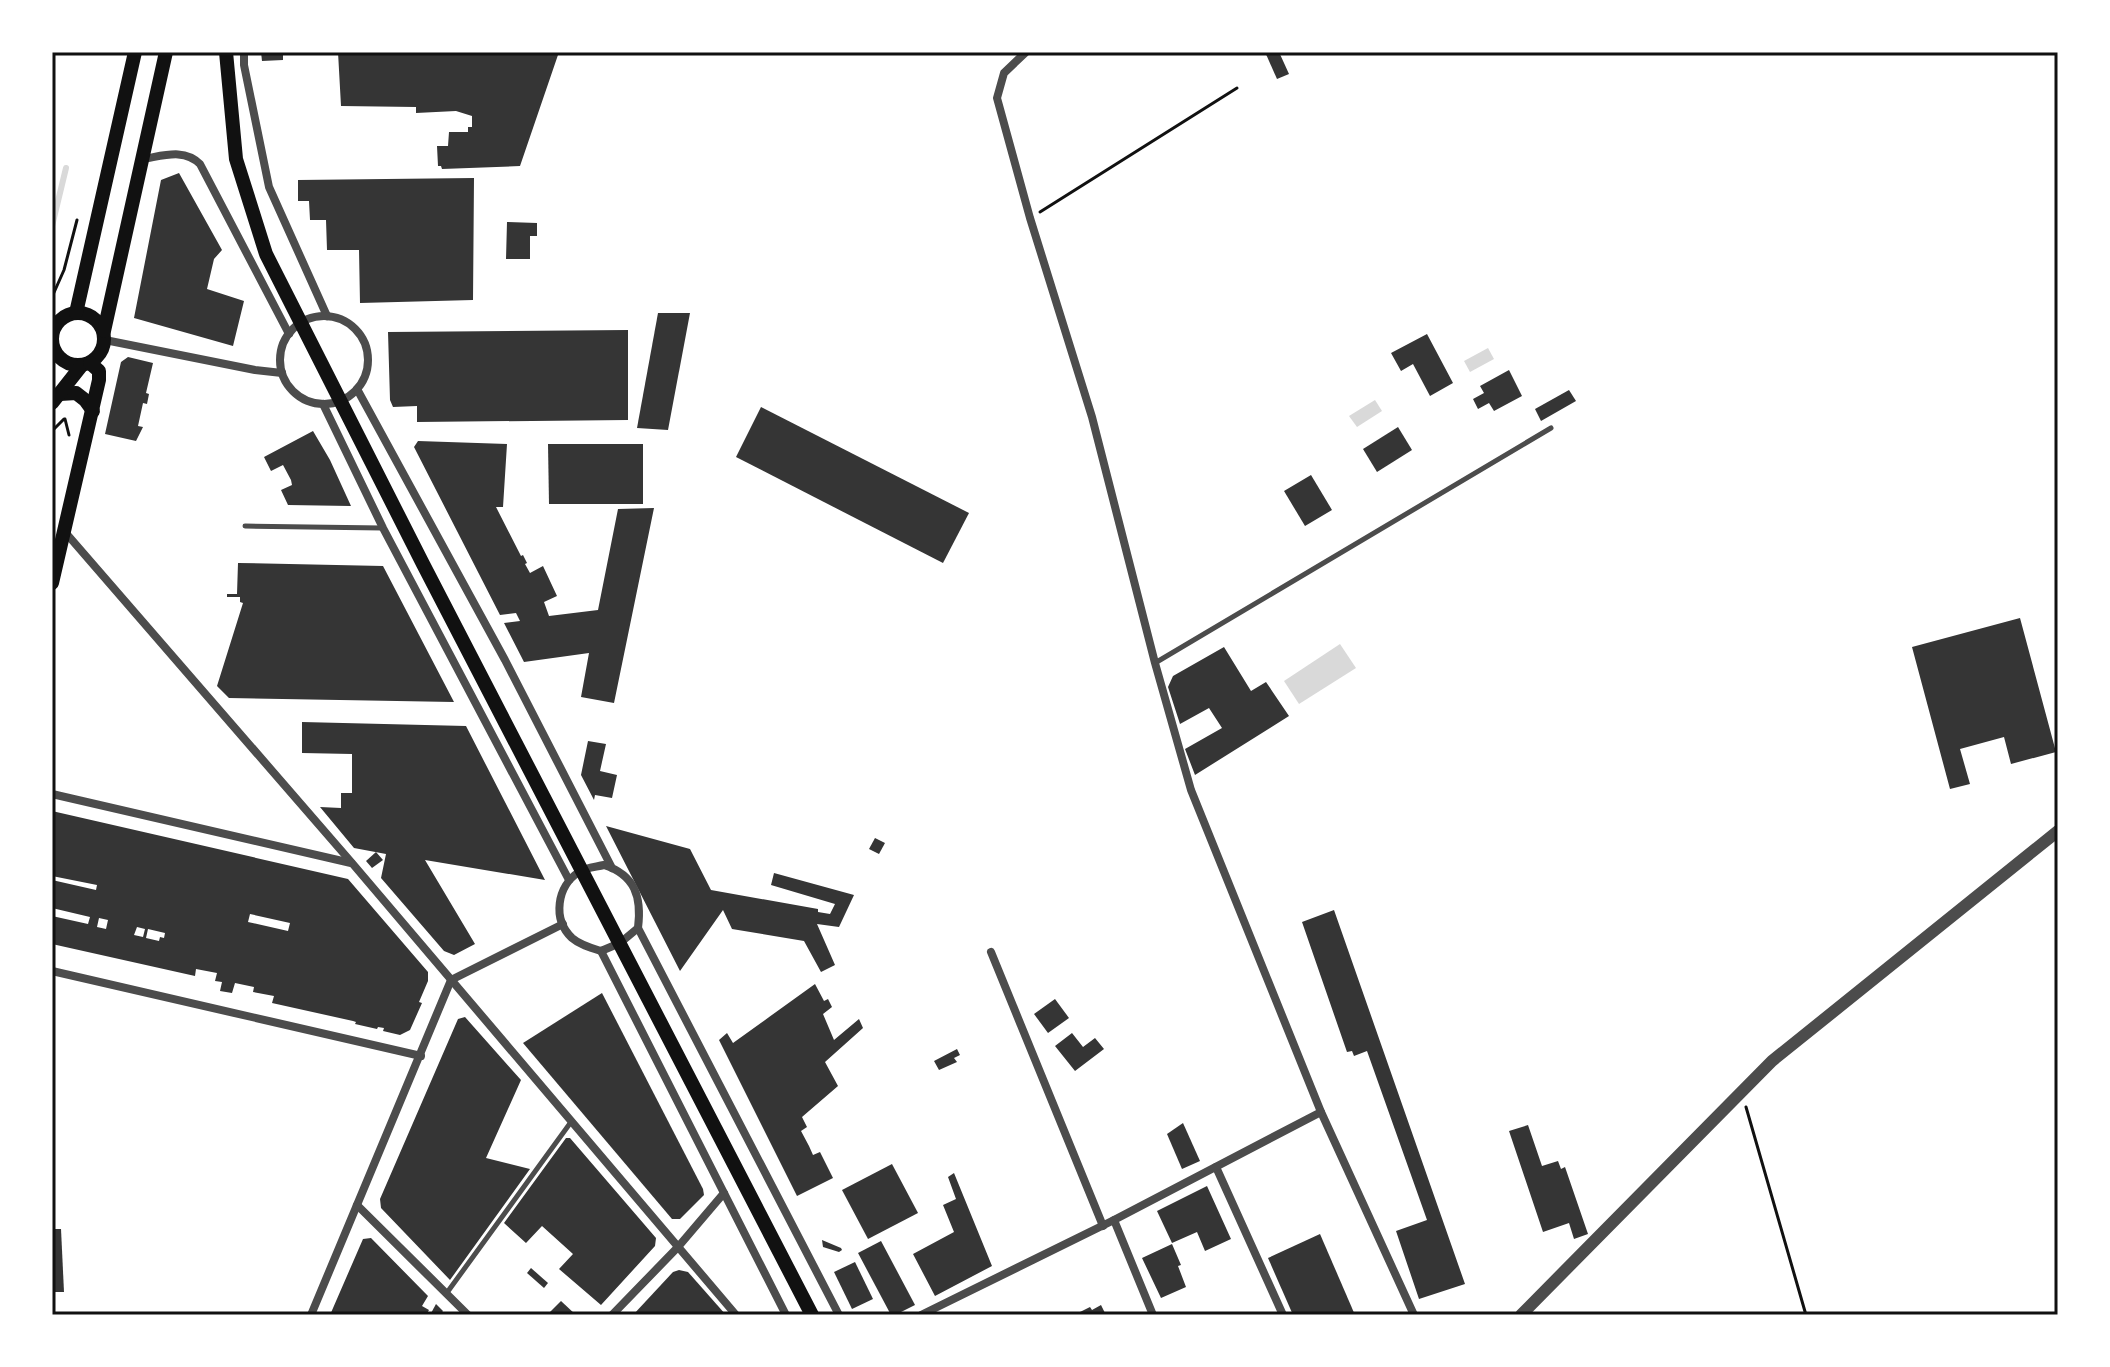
<svg xmlns="http://www.w3.org/2000/svg" width="2110" height="1367" font-family="Figtree,sans-serif">
	<style>
		.water { fill: #d9d9d9 }
		.lines { fill: none; stroke-linecap: round; stroke-linejoin: round }
		.stream { stroke: #d9d9d9; stroke-width: 6 }
		.building { fill: #353535; fill-rule: evenodd }
		.path { stroke: #111; stroke-width: 3 }
		.service { stroke: #4c4c4c; stroke-width: 5 }
		.minor { stroke: #4c4c4c; stroke-width: 8 }
		.tertiary { stroke: #4c4c4c; stroke-width: 12 }
		.secondary { stroke: #111; stroke-width: 14 }
		.neatline { fill: none; stroke: #111; stroke-width: 3 }
	</style>
	<rect width="100%" height="100%" fill="#fff"/>
	<g class="water">
		<path d="M1488 348 1494 359 1470 372 1464 361Z"/>
		<path d="M1375 400 1382 411 1357 427 1349 416Z"/>
		<path d="M1340 644 1356 668 1299 704 1284 681Z"/>
	</g>
	<g class="lines">
		<path class="stream" d="M52 226 66 168"/>
	</g>
	<g class="building">
		<path d="M261 52H283V60L262 61Z"/>
		<path d="M338 52H559L520 166 442 169 441 166H438L437 146H448L449 132H468V127H472V116L456 111 416 113V107L341 106Z"/>
		<path d="M1265 52H1279L1289 74 1277 79Z"/>
		<path d="M179 173 222 250 214 259 207 289 244 301 233 346 134 318 161 180Z"/>
		<path d="M474 178 473 300 360 303 359 250H327L326 220H310L309 201H298V180Z"/>
		<path d="M507 222 537 223V236H530V259H506Z"/>
		<path d="M658 313H690L668 430 637 428Z"/>
		<path d="M628 330V420L417 422V406L393 407 390 400 388 332Z"/>
		<path d="M1427 334 1453 383 1430 396 1413 364 1401 371 1391 353Z"/>
		<path d="M128 357 153 363 146 393 149 394 147 404 143 403 138 426 143 427 136 441 105 434 121 362Z"/>
		<path d="M1509 370 1522 396 1494 411 1489 403 1478 409 1473 399 1484 393 1480 386Z"/>
		<path d="M1569 390 1576 401 1541 421 1535 409Z"/>
		<path d="M761 407 969 513 943 563 736 457Z"/>
		<path d="M1398 427 1412 450 1377 472 1363 449Z"/>
		<path d="M313 431 330 460 351 506 288 505 281 490 292 485 291 480 283 465 271 471 264 457Z"/>
		<path d="M418 441 507 444 503 507H496L521 556 523 555 527 563 525 564 530 573 543 566 557 596 544 602 549 616 598 610 618 509 654 508 614 703 581 697 589 653 524 662 504 623 520 621 516 613 500 615 414 447Z"/>
		<path d="M548 444H643V504H549Z"/>
		<path d="M1311 475 1332 510 1305 526 1284 491Z"/>
		<path d="M238 563 383 566 454 702 229 698 217 686 243 603 240 602V597H227V594H237Z"/>
		<path d="M2020 618 2056 752 2011 764 2004 737 1960 749 1970 784 1950 789 1912 647Z"/>
		<path d="M1224 647 1251 691 1266 682 1289 716 1195 775 1185 749 1222 728 1209 708 1180 724 1168 687 1173 676Z"/>
		<path d="M302 722 466 726 545 880 425 860 475 944 454 955 444 951 381 878 386 854 354 848 320 807 341 808V793H352V754L302 753Z"/>
		<path d="M588 741 606 744 600 771 617 775 612 798 595 795 594 800 581 775Z"/>
		<path d="M52 811 348 879 428 972V981L419 1002 422 1003 410 1030 400 1035 383 1031 384 1028 378 1027 377 1029 355 1024 356 1022 353 1021 272 1003 274 996 253 992 254 987 235 983 232 993 220 991 222 982 215 981 217 973 196 969 195 976 52 944V916L88 924 90 917 52 908V880L96 890 97 885 52 876ZM250 914 290 923 288 931 248 922ZM99 918 108 920 106 929 97 927ZM137 927 145 929 143 937 134 935ZM148 929 165 933 164 938 160 937 159 941 146 938Z"/>
		<path d="M606 826 690 849 711 890 818 909V912L830 914 835 904 771 885 774 873 854 895 839 927 817 924 835 965 821 972 804 941 732 929 723 910 680 971Z"/>
		<path d="M875 838 885 843 879 854 869 849Z"/>
		<path d="M376 852 383 860 372 868 366 861Z"/>
		<path d="M1334 910 1465 1284 1419 1299 1396 1231 1427 1220 1367 1051 1354 1056 1352 1051 1347 1052 1302 922Z"/>
		<path d="M815 984 824 1001 828 999 832 1007 823 1014 834 1040 859 1019 863 1028 825 1062 838 1086 802 1117 807 1127 801 1131 809 1146 813 1155 820 1152 833 1178 797 1196 719 1040 727 1033 733 1043Z"/>
		<path d="M602 993 703 1189 704 1195 680 1219H672L523 1043Z"/>
		<path d="M1055 999 1069 1018 1048 1033 1034 1014Z"/>
		<path d="M465 1017 521 1080 486 1158 530 1169 450 1280 381 1208 380 1199 458 1019Z"/>
		<path d="M1072 1033 1083 1047 1095 1038 1104 1049 1075 1071 1055 1046Z"/>
		<path d="M957 1049 960 1055 954 1058 957 1062 939 1070 934 1061Z"/>
		<path d="M1183 1123 1200 1161 1182 1169 1167 1134Z"/>
		<path d="M1528 1125 1542 1166 1558 1161 1561 1169 1565 1167 1588 1234 1574 1239 1569 1223 1543 1232 1509 1131Z"/>
		<path d="M566 1138H570L656 1238 655 1246 601 1305 559 1269 573 1254 542 1226 526 1243 504 1223Z"/>
		<path d="M892 1164 918 1213 868 1239 842 1190Z"/>
		<path d="M954 1173 992 1266 935 1296 913 1254 954 1232 943 1205 956 1199 948 1177Z"/>
		<path d="M1207 1186 1231 1239 1205 1251 1197 1232 1172 1243 1157 1211Z"/>
		<path d="M52 1229H61L64 1292H52Z"/>
		<path d="M1320 1234 1355 1315H1293L1268 1258Z"/>
		<path d="M371 1238 428 1296 422 1306 429 1310 426 1315H330L363 1239Z"/>
		<path d="M822 1240 841 1248 842 1250 839 1252 823 1247Z"/>
		<path d="M881 1241 915 1305 895 1315H891L858 1253Z"/>
		<path d="M1172 1244 1181 1265 1178 1266 1186 1287 1161 1298 1142 1258Z"/>
		<path d="M855 1262 873 1299 852 1309 834 1272Z"/>
		<path d="M531 1268 548 1283 544 1288 527 1273Z"/>
		<path d="M679 1270 688 1272 726 1315H633L673 1272Z"/>
		<path d="M561 1301 576 1315H547Z"/>
		<path d="M436 1304 443 1311 440 1315H430Z"/>
		<path d="M1101 1305 1106 1315H1074L1090 1307 1092 1310Z"/>
	</g>
	<g class="lines">
		<g class="path">
			<path d="M1040 212 1237 88"/>
			<path d="M52 297 64 270 77 220"/>
			<path d="M65 419 69 435"/>
			<path d="M52 431 64 419"/>
			<path d="M1746 1107 1806 1315"/>
		</g>
		<g class="service">
			<path d="M245 526 382 528"/>
			<path d="M1155 663 1551 428"/>
			<path d="M446 1294 571 1122"/>
		</g>
		<g class="minor">
			<path d="M244 52V65L269 187 327 316"/>
			<path d="M1026 52 1004 73 997 98 1030 218 1092 417 1155 663 1191 790 1321 1112"/>
			<path d="M142 159C163 156 184 148 200 164L289 334"/>
			<circle cx="324" cy="360" r="44"/>
			<path d="M105 340 255 370 282 373"/>
			<path d="M357 389 505 660 612 868"/>
			<path d="M323 404 383 528 569 880"/>
			<path d="M65 532 352 863 736 1315"/>
			<path d="M52 794 351 863"/>
			<path d="M604 865C635 875 642 897 638 928L620 943 601 951C591 948 580 945 572 938 552 919 557 886 579 872 586 867 596 867 604 865Z"/>
			<path d="M638 928 839 1315"/>
			<path d="M601 951 786 1315"/>
			<path d="M991 952 1103 1226"/>
			<path d="M52 971 421 1056"/>
			<path d="M1216 1167 1283 1315"/>
			<path d="M357 1205 468 1315"/>
			<path d="M1114 1220 1153 1315"/>
			<path d="M311 1315 451 980 563 924"/>
			<path d="M612 1315 678 1247 724 1193"/>
			<path d="M921 1315 1114 1220 1321 1112 1414 1315"/>
		</g>
		<path class="tertiary" d="M1521 1315 1772 1061 2058 831"/>
		<g class="secondary">
			<path d="M226 52 236 159 266 254 423 564 812 1315"/>
			<circle cx="78" cy="339" r="26"/>
			<path d="M76 313 135 52"/>
			<path d="M104 331 166 52"/>
			<path d="M60 394 76 393 85 400 93 411"/>
			<path d="M52 403 82 365"/>
			<path d="M52 583 99 380V371L90 363"/>
		</g>
	</g>
	<rect width="2110" height="1367" fill="none" stroke="#ffffff" stroke-width="108"/>
	<rect x="54" y="54" width="2002" height="1259" class="neatline"/>
</svg>
